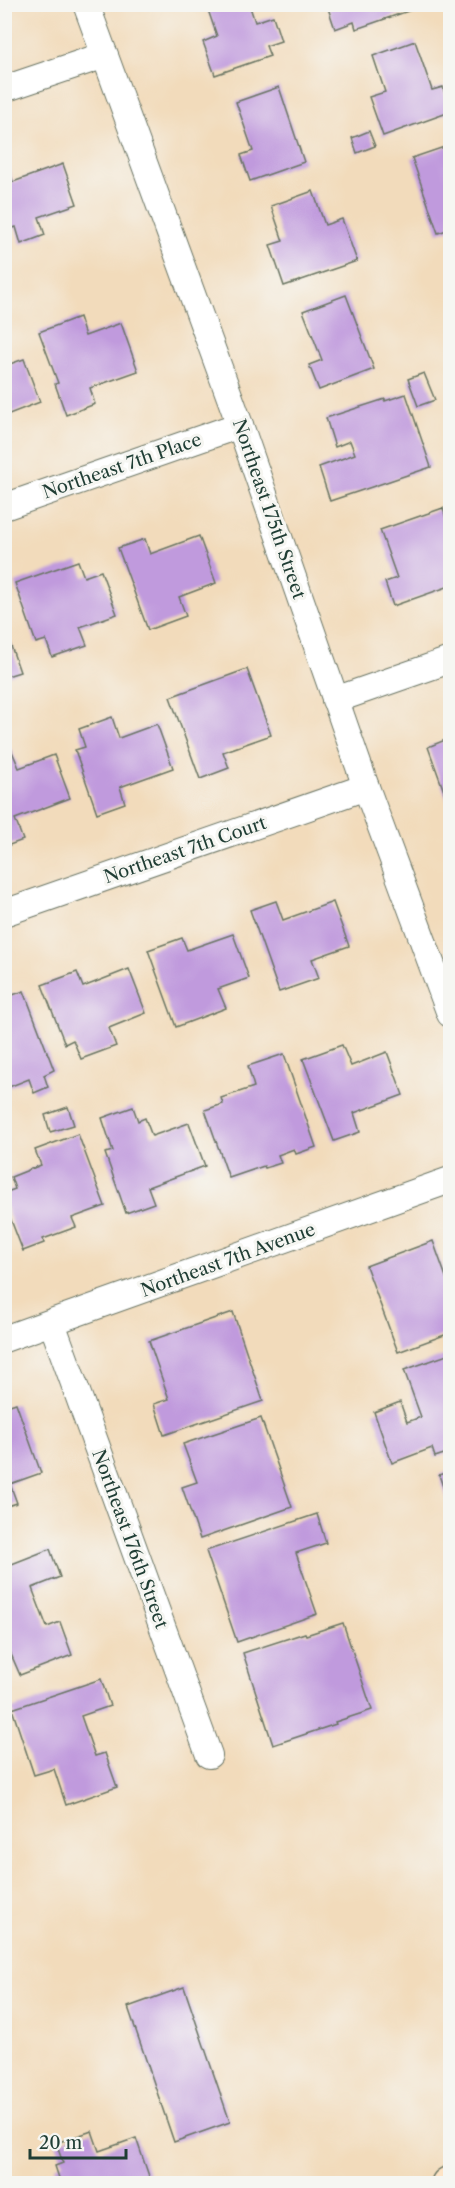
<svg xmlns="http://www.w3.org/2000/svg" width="455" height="2188" font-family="'Libre Caslon Text',serif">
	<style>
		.building { fill: #c09add }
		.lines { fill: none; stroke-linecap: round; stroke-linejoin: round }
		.street-casing { stroke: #697463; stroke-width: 28 }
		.secondary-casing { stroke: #697463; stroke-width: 36 }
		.street { stroke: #fff; stroke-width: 26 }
		.secondary { stroke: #fee4c6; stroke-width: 33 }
		.labels { text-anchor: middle; stroke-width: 6; stroke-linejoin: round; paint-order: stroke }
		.street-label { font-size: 18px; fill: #1f3d34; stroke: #f6f6f2 }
	</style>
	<rect width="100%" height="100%" fill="#f6f6f2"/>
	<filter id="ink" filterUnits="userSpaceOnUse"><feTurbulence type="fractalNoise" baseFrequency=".0167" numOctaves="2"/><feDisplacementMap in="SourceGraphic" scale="12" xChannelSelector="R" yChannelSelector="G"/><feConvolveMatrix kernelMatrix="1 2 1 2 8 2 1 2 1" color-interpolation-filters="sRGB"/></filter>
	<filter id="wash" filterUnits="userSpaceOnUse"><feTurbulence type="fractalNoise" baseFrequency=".008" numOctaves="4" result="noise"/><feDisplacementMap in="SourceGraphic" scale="24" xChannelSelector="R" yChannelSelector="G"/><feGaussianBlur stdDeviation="1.35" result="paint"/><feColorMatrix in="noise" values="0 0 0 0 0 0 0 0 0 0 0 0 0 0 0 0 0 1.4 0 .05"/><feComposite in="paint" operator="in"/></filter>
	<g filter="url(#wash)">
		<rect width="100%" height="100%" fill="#f2dbbb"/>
		<g id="blocks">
			<g class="building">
				<path d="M206 4H249L255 22 273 16 281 41 266 46 270 56 215 75 203 42 217 36Z"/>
				<path d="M327 5H409L411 10 356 29 354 22 335 29Z"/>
				<path d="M415 41 432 90 443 87 450 112 383 136 369 97 385 92 373 56Z"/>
				<path d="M279 87 304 162 250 181 241 155 253 151 236 102Z"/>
				<path d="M369 131 375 146 357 153 352 138Z"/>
				<path d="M450 145V229L438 233 412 158Z"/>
				<path d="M63 164 77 204 39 217 45 235 21 244 16 227 4 231V169L8 168 13 182Z"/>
				<path d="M313 191 325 225 342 219 357 261 284 286 270 245 283 241 271 206Z"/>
				<path d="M346 295 374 369 319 390 309 365 322 360 303 311Z"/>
				<path d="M79 317 85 336 121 323 138 371 90 388 95 404 66 415 55 384 58 383 39 332Z"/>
				<path d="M24 359 40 402 4 416V366Z"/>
				<path d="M424 373 435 400 418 406 408 379Z"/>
				<path d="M406 394 431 467 330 501 319 467 355 454 350 441 335 447 326 418 385 399V401Z"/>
				<path d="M443 508 450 532V586L393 606 385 582 397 578 380 530Z"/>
				<path d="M199 536 216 583 179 597 186 616 148 630 118 548 145 539 150 554Z"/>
				<path d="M78 561 84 577 101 571 117 614 80 627 87 645 52 657 46 640 36 643 15 583Z"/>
				<path d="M4 626 20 672 4 677Z"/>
				<path d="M247 669 271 735 223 752 229 768 200 779 170 697Z"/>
				<path d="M112 717 119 738 157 724 173 768 120 787 125 803 97 813 75 750 85 747 79 729Z"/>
				<path d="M450 738V808L428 747Z"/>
				<path d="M11 749 19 768 54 755 70 798 15 819 23 840 4 847V752Z"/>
				<path d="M276 901 283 920 333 902 349 946 312 959 319 978 279 992 250 910Z"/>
				<path d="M233 934 249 978 218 989 226 1008 176 1027 148 950 182 938 187 950Z"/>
				<path d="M129 969 146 1013 109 1028 116 1046 81 1059 73 1040 65 1044 42 985 77 972 83 987Z"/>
				<path d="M24 991 54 1070 44 1075 48 1087 34 1093 29 1079 4 1089V1022L6 1021 4 998Z"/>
				<path d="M342 1045 351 1066 387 1052 403 1095 354 1113 360 1132 334 1141 303 1059Z"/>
				<path d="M284 1054 316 1147 296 1154 294 1149 278 1155 281 1163 265 1168 264 1166 229 1178 205 1110 223 1104 221 1098 254 1087 248 1066Z"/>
				<path d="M68 1107 74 1125 50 1132 45 1115Z"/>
				<path d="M133 1107 138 1121 145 1118 152 1136 189 1123 205 1166 148 1187 154 1203 126 1213 105 1153 113 1151 102 1118Z"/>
				<path d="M78 1134 105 1206 72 1218 76 1227 43 1239 44 1243 23 1251 4 1202V1193L15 1189 11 1177 41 1165 35 1150Z"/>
				<path d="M433 1241 450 1288V1333L398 1352 366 1266Z"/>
				<path d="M233 1312 263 1401 164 1435 154 1404 169 1399 149 1341Z"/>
				<path d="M450 1354V1452L435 1457 432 1448 392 1463 374 1412 400 1402 407 1422 421 1417 404 1370Z"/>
				<path d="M16 1403 41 1473 10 1484 17 1503 4 1507V1407Z"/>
				<path d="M261 1418 292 1507 200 1539 182 1487 197 1482 183 1444Z"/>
				<path d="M450 1471V1507L439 1475Z"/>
				<path d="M317 1514 326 1543 296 1553 317 1614 237 1642 206 1551Z"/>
				<path d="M50 1549 60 1577 32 1588 47 1627 60 1622 72 1655 20 1675 4 1638V1567Z"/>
				<path d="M343 1623 372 1710 335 1722 336 1724 273 1745 243 1653 305 1633 306 1635Z"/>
				<path d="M101 1679 110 1706 81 1716 95 1756 105 1753 117 1787 66 1805 54 1769 34 1775 12 1709Z"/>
				<path d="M184 1987 230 2122 174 2142 128 2007Z"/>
				<path d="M92 2131 99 2151 136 2138 151 2182 61 2184 55 2166 63 2163 56 2143Z"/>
			</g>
		</g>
	</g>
	<g filter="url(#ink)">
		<use href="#blocks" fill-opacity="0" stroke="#697463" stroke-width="1.5"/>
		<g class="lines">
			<defs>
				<g id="street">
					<path d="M86 4 240 425 366 787 450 1014"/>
					<path d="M4 89 105 55"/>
					<path d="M4 507 240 425"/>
					<path d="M335 700 450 660"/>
					<path d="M4 913 366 787"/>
					<path d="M52 1323 209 1755"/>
					<path d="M4 1339 450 1180"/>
				</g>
				<path id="secondary" d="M448 2184 450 2183"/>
			</defs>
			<use href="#street" class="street-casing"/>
			<use href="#secondary" class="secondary-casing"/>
			<use href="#street" class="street"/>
			<use href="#secondary" class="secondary"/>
		</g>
	</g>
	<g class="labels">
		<g class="street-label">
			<text transform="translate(122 466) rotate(-19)" y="6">Northeast 7th Place</text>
			<text transform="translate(269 509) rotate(71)" y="6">Northeast 175th Street</text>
			<text transform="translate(185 850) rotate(-19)" y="6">Northeast 7th Court</text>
			<text transform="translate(228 1260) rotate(-20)" y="6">Northeast 7th Avenue</text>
			<text transform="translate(130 1539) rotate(70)" y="6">Northeast 176th Street</text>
		</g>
	</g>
	<rect width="455" height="2188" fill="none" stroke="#f6f6f2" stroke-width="24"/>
	<path d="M30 2149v9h96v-9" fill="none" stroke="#1f3d34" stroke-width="3"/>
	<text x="39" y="2149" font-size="18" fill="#1f3d34" stroke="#f6f6f2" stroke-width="4.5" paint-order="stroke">20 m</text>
</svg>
